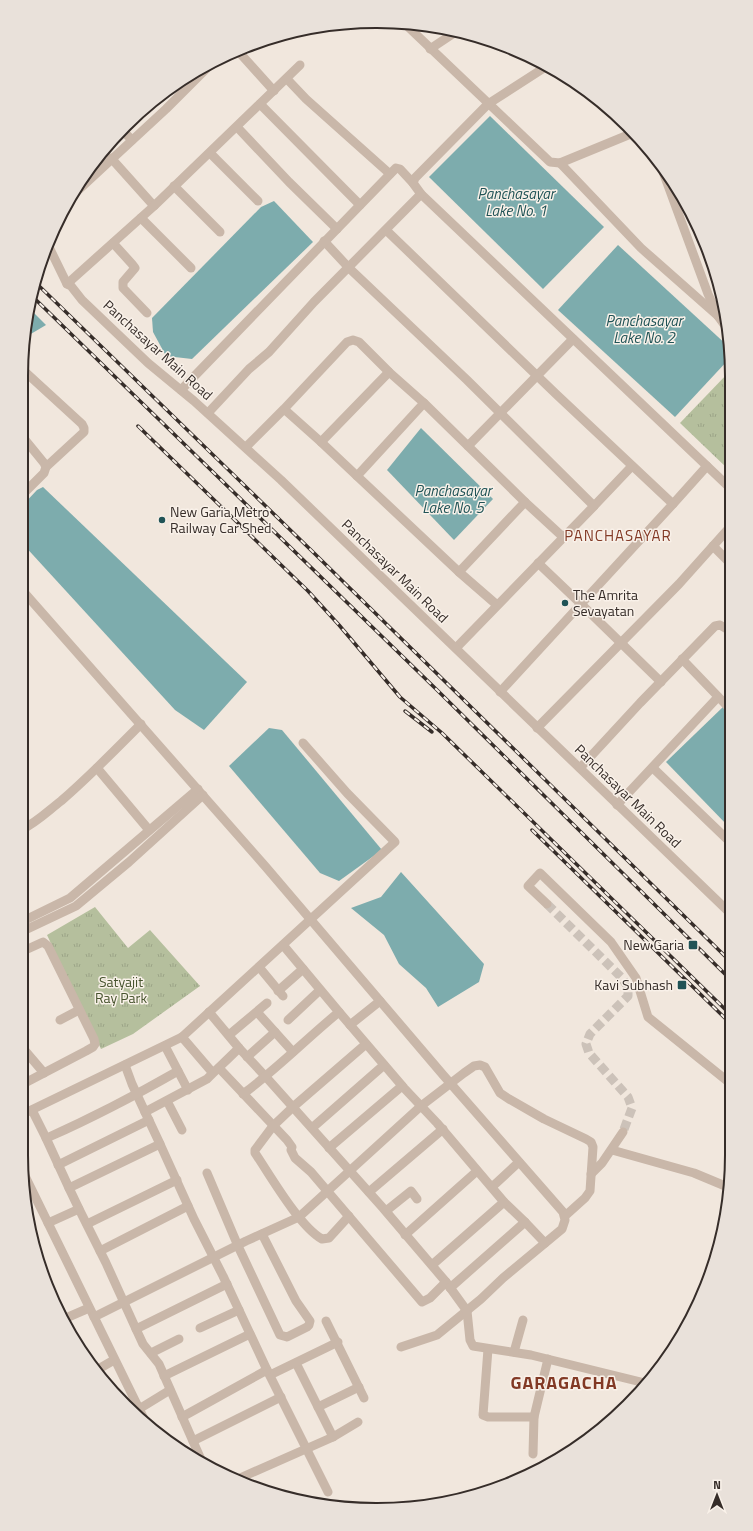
<svg xmlns="http://www.w3.org/2000/svg" width="753" height="1531" font-family="'Titillium Web',sans-serif">
	<style>
		.park { fill: url(#park-tufts) }
		.water { fill: #7dacad }
		.lines { fill: none; stroke-linecap: round; stroke-linejoin: round }
		.minor-tunnel { stroke: #ccc2b9; stroke-width: 9; stroke-dasharray: 9 4.5; stroke-linecap: butt }
		.minor { stroke: #c9b7a9; stroke-width: 9 }
		.rail-casing { stroke: #362d29; stroke-width: 3.5 }
		.rail { stroke: #f9f1e9; stroke-width: 2; stroke-dasharray: 6; stroke-linecap: butt }
		.poi-dot { fill: #205356; stroke: #f9f1e9; stroke-width: 1.5 }
		.labels { text-anchor: middle; stroke-width: 3; stroke-linejoin: round; paint-order: stroke }
		.street-label { font-size: 14px; fill: #362d29; stroke: #f9f1e9 }
		.poi-label { font-size: 14px; fill: #362d29; stroke: #f9f1e9; text-anchor: start }
		.park-label { font-size: 14px; fill: #46532d; stroke: #f9f1e9 }
		.water-label { font-size: 15px; font-style: italic; fill: #205356; stroke: #f9f1e9 }
		.neighbourhood-label { font-size: 15px; letter-spacing: 1px; fill: #823925; stroke: #f9f1e9 }
		.district-label { font-size: 18px; font-weight: bold; letter-spacing: 1px; fill: #823925; stroke: #f9f1e9 }
		.rim { fill: none; stroke: #362d29; stroke-width: 2 }
	</style>
	<defs>
		<pattern id="park-tufts" width="24" height="20" patternUnits="userSpaceOnUse"><rect width="24" height="20" fill="#b5bf9d"/><path d="M3 7l-1-3M5 7V3M7 7l1-3M15 17l-1-3M17 17v-4M19 17l1-3" fill="none" stroke="#9ca487"/></pattern>
	</defs>
	<rect width="100%" height="100%" fill="#f1e7dd"/>
	<g class="park">
		<path d="M729 372V470L680 423Z"/>
		<path d="M95 907 128 948 150 930 200 986 133 1034 101 1049 47 935Z"/>
	</g>
	<g class="water">
		<path d="M490 116 604 227 543 289 429 177Z"/>
		<path d="M274 201 313 242 192 359 166 356 153 332 152 318 261 207Z"/>
		<path d="M618 245 729 347V359L675 417 558 310Z"/>
		<path d="M29 308 46 325 24 338Z"/>
		<path d="M421 428 493 499 454 540 387 470Z"/>
		<path d="M43 487 247 682 204 730 175 710 22 543V506L37 490Z"/>
		<path d="M724 706 730 712V828L666 762Z"/>
		<path d="M269 728 282 730 382 850 339 881 320 873 229 766Z"/>
		<path d="M401 872 484 964 479 982 438 1007 426 988 399 964 384 935 351 908 381 897Z"/>
	</g>
	<g class="lines">
		<path class="minor-tunnel" d="M547 904 622 978 628 987V996L590 1034 586 1044 589 1053 628 1097 632 1108 623 1132"/>
		<g class="minor">
			<path d="M403 22 550 162 560 163 633 133"/>
			<path d="M430 49 457 31"/>
			<path d="M238 51 274 91"/>
			<path d="M547 66 488 104 415 178 413 183 421 194 729 487"/>
			<path d="M287 79 306 99 390 174"/>
			<path d="M260 104 360 205"/>
			<path d="M237 127 289 182 337 229"/>
			<path d="M122 130 132 140"/>
			<path d="M210 153 258 201"/>
			<path d="M111 158 154 206"/>
			<path d="M659 161 708 294 718 316 729 331"/>
			<path d="M560 163 641 248 718 316"/>
			<path d="M174 186 220 232"/>
			<path d="M72 196 166 109 213 62"/>
			<path d="M141 218 191 268"/>
			<path d="M386 230 556 394 673 504 581 604 538 563"/>
			<path d="M324 241 349 268 467 380 594 506 456 648"/>
			<path d="M113 243 132 264 135 268 123 282V288L147 313"/>
			<path d="M48 245 67 284 71 286 82 300 148 363 194 401 281 480 731 914"/>
			<path d="M67 284 154 206 300 65"/>
			<path d="M22 369 82 424 84 428V432L46 467"/>
			<path d="M181 390 396 168 400 169 413 183"/>
			<path d="M424 403 525 502 459 572"/>
			<path d="M208 413 249 369 269 352 314 302 421 194"/>
			<path d="M321 442 389 372"/>
			<path d="M468 446 573 339"/>
			<path d="M246 447 284 409 347 342 353 340 359 342 389 372 424 403 357 476 321 442 284 409"/>
			<path d="M357 476 459 572 497 605"/>
			<path d="M22 495 44 473 46 467 44 463 22 436"/>
			<path d="M525 502 563 537"/>
			<path d="M673 504 707 466"/>
			<path d="M594 506 632 466"/>
			<path d="M713 546 730 563"/>
			<path d="M22 590 265 866 444 1076 563 1212 565 1220 562 1229 503 1278 481 1299 437 1335 401 1347"/>
			<path d="M682 659 730 709"/>
			<path d="M500 692 581 604 661 682"/>
			<path d="M537 728 679 584 730 527"/>
			<path d="M97 768 149 830"/>
			<path d="M580 768 640 703 715 626 720 625 730 631"/>
			<path d="M653 768 730 842"/>
			<path d="M617 805 718 697"/>
			<path d="M21 830C36 823 48 811 61 801 89 777 115 750 141 724"/>
			<path d="M547 904 528 886 540 873 611 942 636 978 648 1017 731 1084"/>
			<path d="M21 922 70 898 198 789"/>
			<path d="M21 932 76 906 129 862 203 795"/>
			<path d="M283 945 339 1012 404 1088 437 1123 504 1202 525 1222 545 1243"/>
			<path d="M259 967 283 996"/>
			<path d="M278 991 303 969"/>
			<path d="M209 1012 239 1048 266 1077 383 1208 446 1282 467 1311 470 1340 473 1346 531 1355 645 1383"/>
			<path d="M257 1012 293 1052"/>
			<path d="M60 1020 79 1010"/>
			<path d="M288 1020 320 990"/>
			<path d="M350 1025 380 1001"/>
			<path d="M229 1035 267 1003"/>
			<path d="M182 1037 212 1072"/>
			<path d="M21 1046 44 1073"/>
			<path d="M165 1046 188 1090"/>
			<path d="M247 1057 275 1032"/>
			<path d="M125 1065 132 1084 145 1112"/>
			<path d="M219 1068 287 1140 292 1147 291 1150 295 1158 311 1172 422 1302 430 1298 446 1282"/>
			<path d="M21 1085 86 1051 93 1047 95 1044 94 1039 48 946 43 942 21 952"/>
			<path d="M243 1094C277 1069 306 1039 339 1012"/>
			<path d="M167 1101 182 1130"/>
			<path d="M32 1110 46 1138 49 1137C94 1117 136 1095 178 1071"/>
			<path d="M21 1115 182 1037 395 842 347 793 303 743"/>
			<path d="M312 1128 384 1065"/>
			<path d="M46 1138 69 1188"/>
			<path d="M160 1144 194 1219 223 1276 267 1370 328 1492"/>
			<path d="M329 1148 402 1086"/>
			<path d="M612 1150 694 1173 730 1188"/>
			<path d="M58 1165 149 1120"/>
			<path d="M207 1173 238 1246 280 1335 287 1337 307 1327 309 1325 310 1321 296 1301 262 1234"/>
			<path d="M591 1174 602 1163 623 1132"/>
			<path d="M25 1176 147 1425"/>
			<path d="M492 1187 519 1162"/>
			<path d="M369 1192 443 1129"/>
			<path d="M79 1209 106 1263 136 1329 143 1344 159 1364 203 1464"/>
			<path d="M386 1211 411 1191 417 1199"/>
			<path d="M349 1216 329 1238 322 1239C299 1226 270 1175 255 1153V1150L273 1126 293 1107 366 1044"/>
			<path d="M48 1223 79 1209 69 1188 160 1144 145 1112 207 1079C217 1069 228 1059 239 1048"/>
			<path d="M87 1224 177 1180"/>
			<path d="M405 1235 477 1171"/>
			<path d="M100 1251 188 1206"/>
			<path d="M432 1265 504 1202"/>
			<path d="M450 1288 525 1222"/>
			<path d="M94 1317 246 1241 299 1217 421 1106 464 1073 474 1066 480 1065 485 1067 500 1093 509 1099 544 1119 586 1139 591 1142 593 1147 590 1191 585 1198 565 1216"/>
			<path d="M66 1318 89 1308"/>
			<path d="M326 1321 364 1398"/>
			<path d="M200 1328 239 1310"/>
			<path d="M136 1329 227 1284"/>
			<path d="M488 1349 483 1415 488 1417H534"/>
			<path d="M514 1352 523 1320"/>
			<path d="M151 1353 179 1339"/>
			<path d="M296 1363 333 1437"/>
			<path d="M95 1371 114 1360"/>
			<path d="M270 1375 338 1342"/>
			<path d="M164 1376 250 1334"/>
			<path d="M318 1407 359 1387"/>
			<path d="M139 1409 170 1390"/>
			<path d="M182 1417 267 1370"/>
			<path d="M193 1441 281 1397"/>
			<path d="M533 1454 534 1417 548 1359"/>
			<path d="M240 1478 333 1437 358 1422"/>
		</g>
		<defs>
			<g id="rail">
				<path d="M34 281 315 554 731 962"/>
				<path d="M31 295 436 689 731 980"/>
				<path d="M138 426 308 591 339 625 400 697 442 733 731 1015"/>
				<path d="M405 711 432 732"/>
				<path d="M532 830 731 1024"/>
			</g>
		</defs>
		<use href="#rail" class="rail-casing"/>
		<use href="#rail" class="rail"/>
	</g>
	<g class="poi-dot">
		<circle cx="162" cy="520" r="4"/>
		<circle cx="565" cy="603" r="4"/>
		<rect x="688" y="940" width="10" height="10" rx="2"/>
		<rect x="677" y="980" width="10" height="10" rx="2"/>
	</g>
	<g class="labels">
		<g class="street-label">
			<text transform="translate(158 350) rotate(42)" y="5">Panchasayar Main Road</text>
			<text transform="translate(395 571) rotate(44)" y="5">Panchasayar Main Road</text>
			<text transform="translate(628 796) rotate(44)" y="5">Panchasayar Main Road</text>
		</g>
		<g class="poi-label">
			<text x="170" y="517">New Garia Metro<tspan x="170" dy="16">Railway Car Shed</tspan></text>
			<text x="573" y="600">The Amrita<tspan x="573" dy="16">Sevayatan</tspan></text>
			<text x="684" y="950" text-anchor="end">New Garia</text>
			<text x="673" y="990" text-anchor="end">Kavi Subhash</text>
		</g>
		<g class="park-label">
			<text x="121" y="987">Satyajit<tspan x="121" dy="16">Ray Park</tspan></text>
		</g>
		<g class="water-label">
			<text x="516" y="199">Panchasayar<tspan x="516" dy="17">Lake No. 1</tspan></text>
			<text x="644" y="326">Panchasayar<tspan x="644" dy="17">Lake No. 2</tspan></text>
			<text x="453" y="496">Panchasayar<tspan x="453" dy="17">Lake No. 5</tspan></text>
		</g>
		<g class="neighbourhood-label">
			<text x="618" y="541">PANCHASAYAR</text>
		</g>
		<g class="district-label">
			<text x="564" y="1389">GARAGACHA</text>
		</g>
	</g>
	<path d="M0 0H753V1531H0ZM376 28H377A348 348 0 0 1 725 376V1155A348 348 0 0 1 377 1503H376A348 348 0 0 1 28 1155V376A348 348 0 0 1 376 28Z" fill="#e9e1da" fill-rule="evenodd"/>
	<path class="rim" d="M376 28H377A348 348 0 0 1 725 376V1155A348 348 0 0 1 377 1503H376A348 348 0 0 1 28 1155V376A348 348 0 0 1 376 28Z"/>
	<g transform="translate(717 1495)" stroke="#f9f1e9" stroke-width="3" paint-order="stroke">
	<path d="M0-3L7 15L0 10L-7 15Z" fill="#362d29"/>
	<text y="-6" font-size="11" font-weight="bold" text-anchor="middle" fill="#362d29">N</text>
	</g>
</svg>
